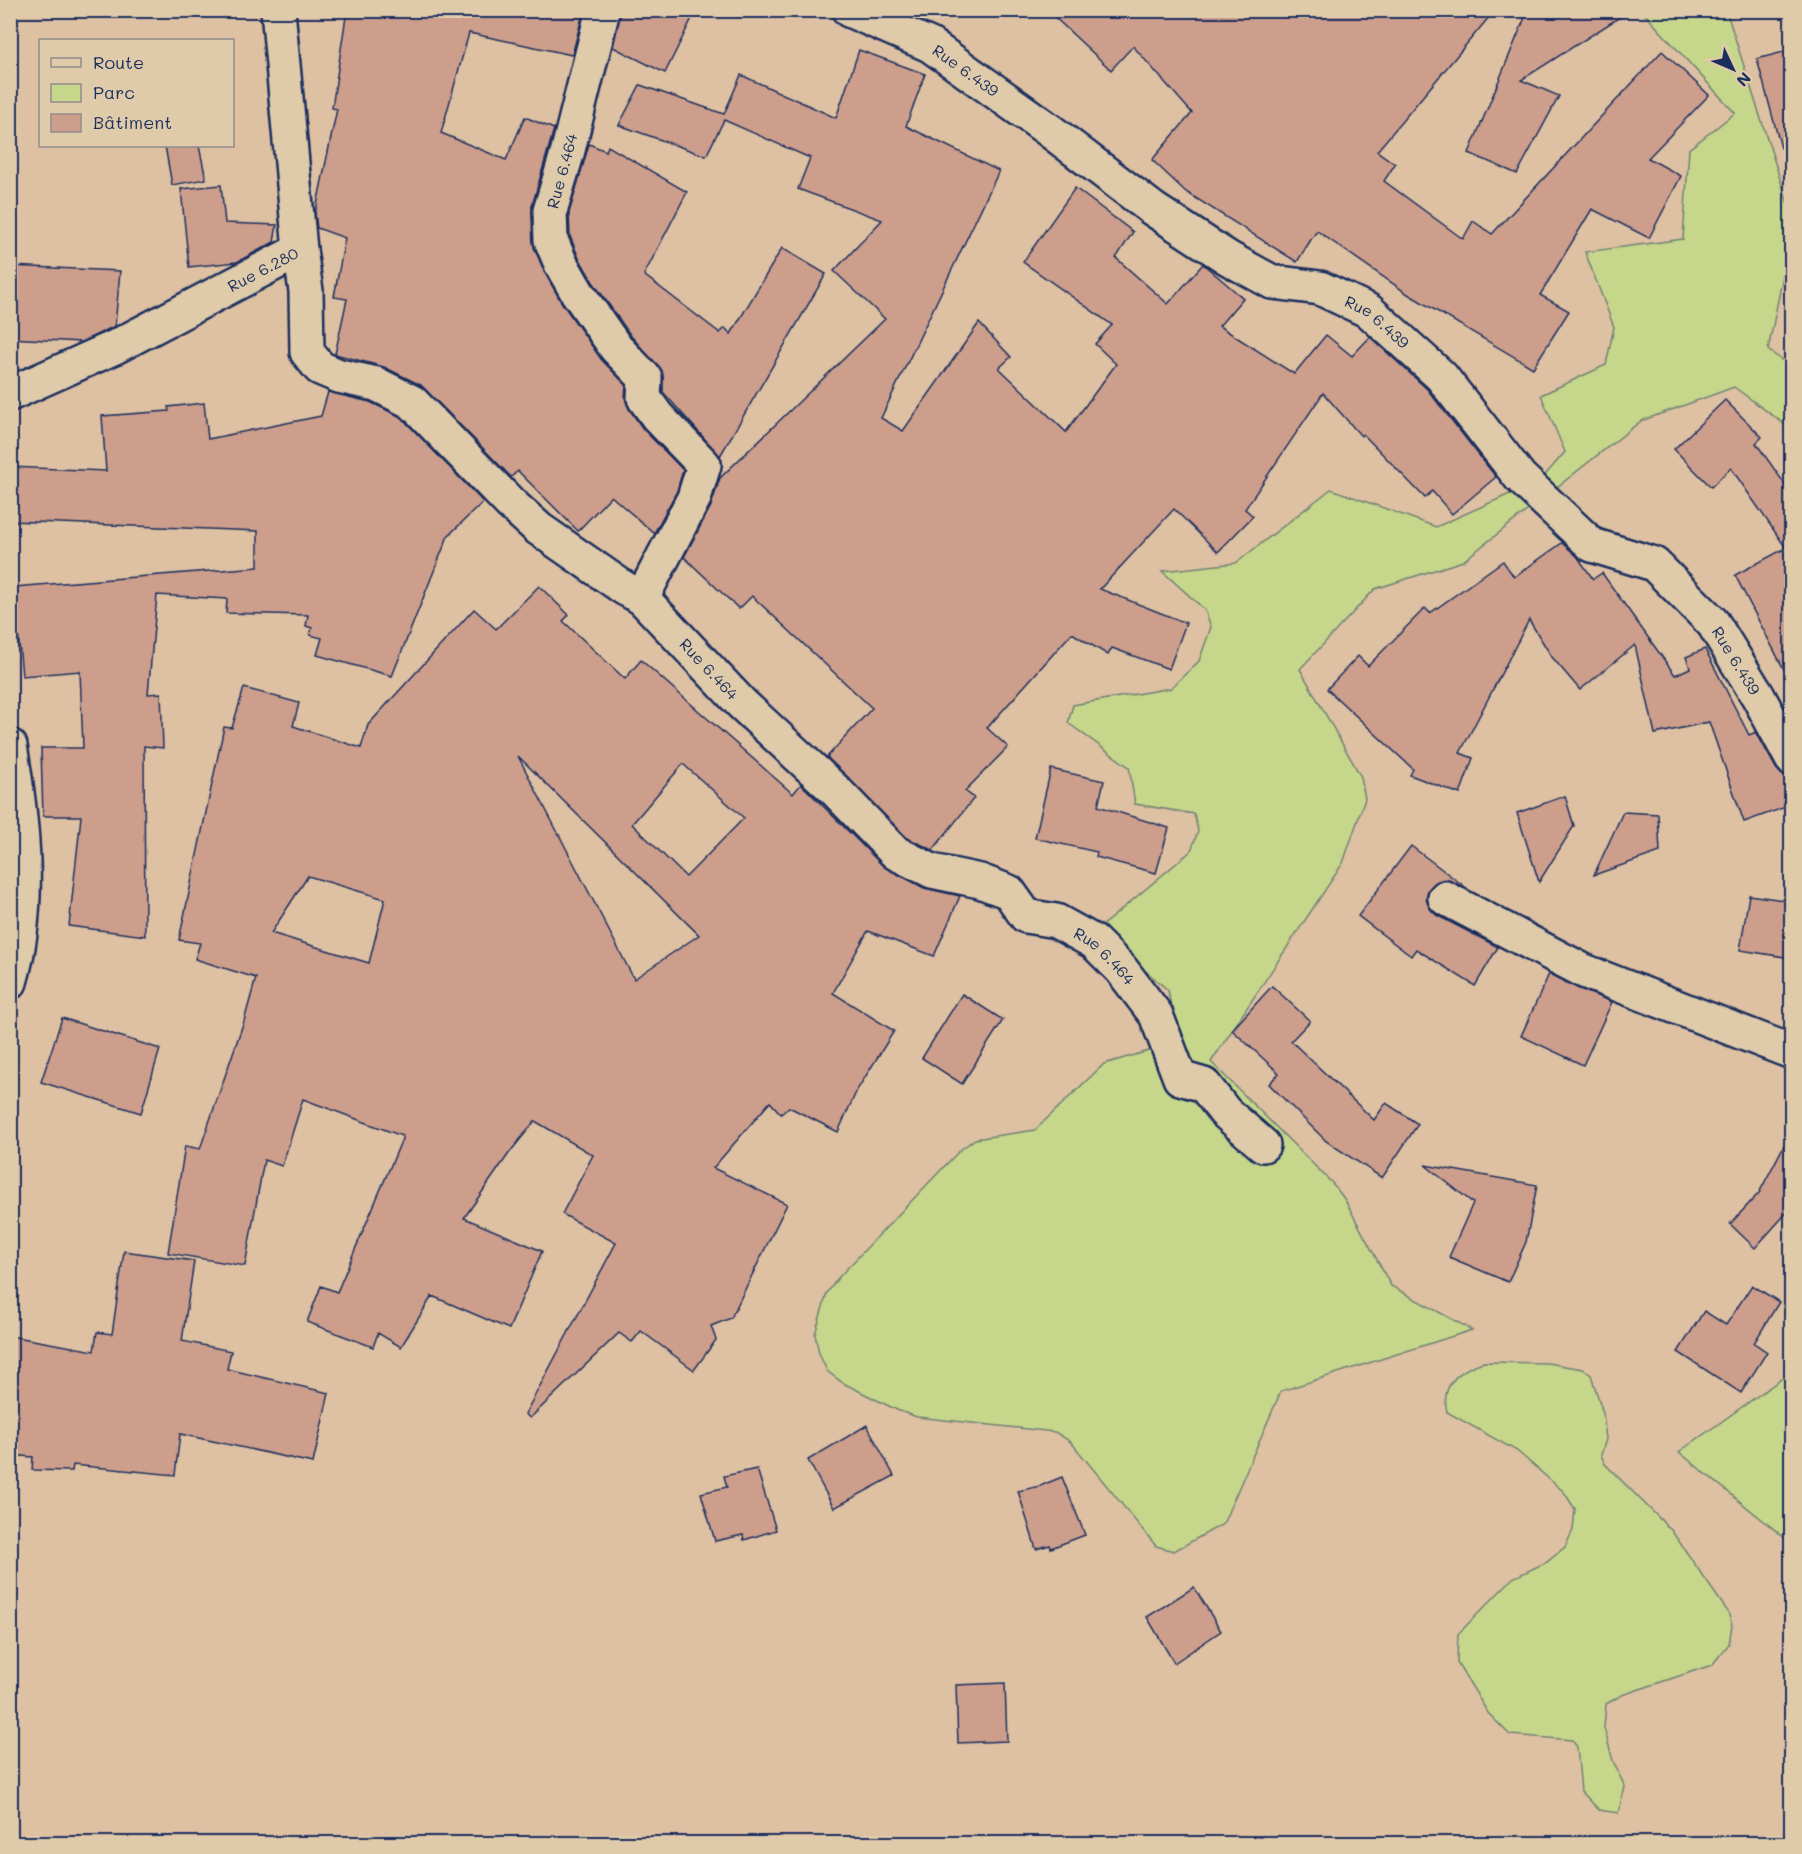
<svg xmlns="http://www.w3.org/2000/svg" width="1802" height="1854" font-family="Mali,sans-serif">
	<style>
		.green { fill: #c6d68b; stroke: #708274; stroke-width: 1.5 }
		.building { fill: #cd9e8c; stroke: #1b2f5e; stroke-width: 1.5; fill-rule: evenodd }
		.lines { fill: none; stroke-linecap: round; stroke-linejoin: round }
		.minor-casing { stroke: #1b2f5e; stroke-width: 38 }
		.minor { stroke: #dfcbaa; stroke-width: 33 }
		.labels { text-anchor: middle; stroke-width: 4.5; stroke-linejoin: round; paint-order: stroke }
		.street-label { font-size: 16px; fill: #1b2f5e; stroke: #dfcbaa }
	</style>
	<rect width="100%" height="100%" fill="#dec0a2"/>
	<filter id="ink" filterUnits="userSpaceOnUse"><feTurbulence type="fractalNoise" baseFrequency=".0167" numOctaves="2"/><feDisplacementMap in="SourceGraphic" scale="12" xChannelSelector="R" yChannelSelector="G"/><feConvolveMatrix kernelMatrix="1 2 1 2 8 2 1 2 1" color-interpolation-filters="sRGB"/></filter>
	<g filter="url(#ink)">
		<g class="green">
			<path d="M1642 11H1726L1727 13 1791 213V236L1768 350 1791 367V429L1734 387 1641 421 1463 561 1375 589 1300 669 1361 777 1365 799 1343 863 1211 1062 1333 1184 1345 1200 1391 1286 1472 1330 1281 1391 1223 1524 1174 1551 1156 1546 1071 1442 1055 1432 917 1417 897 1410 843 1383 827 1371 819 1353 815 1334 827 1293 838 1278 960 1150 975 1139 1035 1130 1104 1064 1159 1048 1178 1047 1168 990 1110 941 1104 924 1191 851 1198 831 1194 814 1135 804 1129 767 1068 723 1073 705 1171 688 1199 661 1211 627 1205 610 1162 571 1236 563 1331 489 1436 527 1541 480 1565 452 1541 395 1606 365 1614 327 1585 252 1683 239 1689 149 1735 113Z"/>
			<path d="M1483 1362 1547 1363 1583 1369 1591 1375 1603 1413 1606 1439 1601 1455 1605 1464 1671 1530 1728 1612 1732 1625 1729 1644 1712 1665 1622 1695 1606 1704 1604 1728 1613 1761 1625 1787 1618 1813 1599 1810 1581 1791 1577 1747 1572 1740 1510 1735 1488 1713 1457 1662 1458 1634 1513 1578 1547 1562 1565 1547 1573 1530 1575 1509 1564 1492 1517 1451 1447 1412C1440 1385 1459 1370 1483 1362Z"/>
			<path d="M1791 1372V1543L1679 1452Z"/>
		</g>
		<g class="building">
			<path d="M347 10H584L572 55 469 33 441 133 506 160 525 117 554 129 532 206 534 247 545 273 562 303 601 359 626 385 625 398 629 409 643 429 683 470 677 491 654 533 611 496 578 531 518 471 511 477 421 385 384 367 335 354 347 299 334 297 345 238 317 228 315 214 337 109 332 108Z"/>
			<path d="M621 10H696L665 73 613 47Z"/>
			<path d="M1047 10H1495L1377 151 1395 164 1384 181 1463 239 1473 221 1492 234 1662 51 1709 95 1648 158 1681 176 1649 238 1592 209 1540 295 1569 311 1533 368 1408 294 1317 231 1312 238 1311 237 1312 238 1297 262 1186 192 1152 160 1192 113 1133 46 1111 70Z"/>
			<path d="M1528 10H1631L1521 80 1559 96 1517 174 1469 153Z"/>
			<path d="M859 50 925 74 906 126 999 171 881 418 903 431 979 323 1011 357 999 368 1066 432 1116 364 1095 344 1112 325 1023 262 1075 188 1133 232 1116 258 1168 304 1203 264 1243 298 1219 326 1294 374 1326 335 1352 356 1370 337 1427 389 1496 477 1452 514 1432 491 1425 498 1363 434 1361 436 1323 393 1245 509 1253 516 1218 552 1174 509 1100 589 1186 623 1169 669 1112 648 1108 655 1072 633 987 728 1008 747 965 791 974 798 933 850 907 838 827 757 872 708 752 596 739 609 684 557 711 506 720 478 885 319 834 271 882 220 798 189 810 158 724 120 706 156 619 125 640 85 724 114 741 75 836 118Z"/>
			<path d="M1791 50V147L1781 148 1757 59Z"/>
			<path d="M589 144 606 151 608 146 687 192 644 275 720 333 725 328 731 334 782 248 826 274 720 456 663 392 662 371 631 336 593 282 578 256 570 236 569 213Z"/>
			<path d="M165 146H199L206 179 172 185Z"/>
			<path d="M221 185 225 223 277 225 274 242 237 262 189 267 181 189Z"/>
			<path d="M10 266 120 271 115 326 81 342 10 338Z"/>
			<path d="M328 392 370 402 401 417 483 502 448 536 392 676 317 655 322 638 310 635 312 628 306 626 308 615 226 613 227 599 157 595 148 694 161 693 163 748 144 746 145 936 69 926 81 816H43L41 748H83L80 671 22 676 14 587 258 567V531L10 521V467L106 471 102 416 169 411 168 407 204 403 208 439 321 416Z"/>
			<path d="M1725 400 1762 437 1756 443 1791 493V683L1735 575 1786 548 1731 468 1711 487 1674 449Z"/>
			<path d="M1562 543 1577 556 1593 579 1602 573 1675 675 1690 668 1686 657 1705 649 1749 735 1756 732 1776 768 1782 775 1789 777 1791 784V805L1744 822 1709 722 1655 734 1635 645 1580 690 1552 657 1529 620 1460 753 1473 758 1460 794 1410 775 1413 769 1327 689 1358 656 1368 666 1425 608 1430 613 1503 561 1514 577Z"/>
			<path d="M539 586 569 615 563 621 625 679 641 660 793 794 801 784 883 866 924 888 960 896 934 956 868 931 833 993 894 1031 857 1090 838 1132 789 1107 781 1114 770 1102 713 1168 787 1204 731 1318 711 1326 716 1340 694 1370 641 1331 632 1342 619 1333 530 1418 525 1414 616 1243 562 1214 593 1155 535 1121 510 1152 464 1218 542 1251 509 1329 432 1296 401 1347 378 1333 373 1347 307 1322 321 1286 337 1292 402 1139V1136L303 1099 282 1166 264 1160 245 1266 168 1253 185 1146 200 1149 244 1021 256 978 195 959 200 943 179 940 224 727 232 728 244 688 299 703 293 726 361 748 368 725 474 609 496 629ZM518 756 699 935 634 979ZM683 764 744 818 686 877 632 824ZM308 876 385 899 369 963 271 933Z"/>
			<path d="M1051 769 1104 781 1098 806 1169 828 1156 873 1096 857 1097 852 1035 838Z"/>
			<path d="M1565 796 1574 826 1539 882 1517 813Z"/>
			<path d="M1623 812 1658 814 1660 852 1594 875Z"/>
			<path d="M1411 846 1468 889 1445 879 1436 882 1428 890 1426 899 1430 908 1436 915 1498 947 1475 986 1416 949 1411 956 1358 916Z"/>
			<path d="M1749 895 1791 901V958L1740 950Z"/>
			<path d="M1549 974 1577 988 1612 1002 1583 1065 1521 1036Z"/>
			<path d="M1272 986 1310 1021 1291 1041 1374 1120 1386 1103 1418 1124 1382 1178 1326 1141 1269 1084 1279 1073 1232 1030Z"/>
			<path d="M962 994 1003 1020 962 1084 922 1058Z"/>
			<path d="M62 1018 160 1049 141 1113 41 1082Z"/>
			<path d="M1791 1132V1208L1755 1248 1730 1224 1759 1193Z"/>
			<path d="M1425 1165 1537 1185 1526 1242 1508 1282 1449 1257 1473 1203Z"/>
			<path d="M124 1251 194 1261 182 1341 231 1351 227 1369 329 1393 313 1463 180 1434 175 1475 73 1465 72 1471 32 1470 33 1457 10 1455V1336L94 1351 97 1332 112 1334Z"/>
			<path d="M1752 1285 1779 1302 1754 1343 1767 1352 1741 1393 1678 1352 1704 1311 1726 1325Z"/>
			<path d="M867 1425 894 1476 834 1508 808 1460Z"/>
			<path d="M757 1469 776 1530 744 1540 743 1535 715 1541 701 1493 727 1487 724 1476Z"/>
			<path d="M1062 1477 1085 1535 1051 1548 1050 1545 1036 1549 1018 1491 1040 1486Z"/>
			<path d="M1194 1587 1221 1631 1174 1663 1147 1617Z"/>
			<path d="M1005 1683 1007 1741 958 1743 956 1685Z"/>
		</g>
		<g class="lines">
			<defs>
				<g id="minor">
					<path id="s1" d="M603 10 567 154 550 211 551 240 561 264 577 292 616 348 645 378 644 398 657 416 704 465 694 498 642 598 742 704 835 790 896 853 932 871 980 881 1009 892 1026 916 1056 921 1094 942 1121 969 1156 1015 1180 1078 1204 1085 1225 1112 1263 1145"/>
					<path id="s2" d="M849 10 930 45 1049 130 1153 209 1228 258 1272 282 1320 288 1369 311 1441 376 1520 477 1592 545 1654 564 1713 623 1758 696 1792 759"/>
					<path d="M300 250 306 291 307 352 320 368 339 376 376 384 412 402 510 503 539 529 624 588 642 598"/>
					<path id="s3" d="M10 394 115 347 300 250 278 10"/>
					<path d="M10 746C23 822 32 907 10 982"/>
					<path d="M1445 898 1584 971 1792 1052"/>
				</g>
			</defs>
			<use href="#minor" class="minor-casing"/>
			<use href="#minor" class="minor"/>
		</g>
	</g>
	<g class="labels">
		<g class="street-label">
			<text dy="6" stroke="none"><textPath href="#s2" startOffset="132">Rue 6.439</textPath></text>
			<text transform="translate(562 171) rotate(-75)" y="6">Rue 6.464</text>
			<text dy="6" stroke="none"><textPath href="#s3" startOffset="282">Rue 6.280</textPath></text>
			<text dy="6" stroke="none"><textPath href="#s2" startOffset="620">Rue 6.439</textPath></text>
			<text dy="6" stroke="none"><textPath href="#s2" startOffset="1124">Rue 6.439</textPath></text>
			<text dy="6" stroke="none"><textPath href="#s1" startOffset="760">Rue 6.464</textPath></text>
			<text dy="6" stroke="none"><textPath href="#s1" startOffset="1263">Rue 6.464</textPath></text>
		</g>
	</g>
	<rect width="1802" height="1854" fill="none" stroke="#dfcbaa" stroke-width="36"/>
	<rect x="18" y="18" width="1766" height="1818" fill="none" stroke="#1b2f5e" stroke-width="2" filter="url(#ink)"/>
	<rect x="39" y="39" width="195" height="108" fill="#dfcbaa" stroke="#918d8c" stroke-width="1.5"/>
	<rect x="51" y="58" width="30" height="9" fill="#dfcbaa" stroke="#918d8c" stroke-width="1.5"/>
	<text x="93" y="69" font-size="18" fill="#1b2f5e">Route</text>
	<rect x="51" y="84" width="30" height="18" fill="#c6d68b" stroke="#918d8c" stroke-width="1.5"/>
	<text x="93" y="99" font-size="18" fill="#1b2f5e">Parc</text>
	<rect x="51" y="114" width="30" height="18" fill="#cd9e8c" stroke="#918d8c" stroke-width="1.5"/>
	<text x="93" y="129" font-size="18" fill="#1b2f5e">Bâtiment</text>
	<g transform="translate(1733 69) rotate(134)" stroke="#dfcbaa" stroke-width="4.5" paint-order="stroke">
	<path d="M0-4.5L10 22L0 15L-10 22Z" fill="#1b2f5e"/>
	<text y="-9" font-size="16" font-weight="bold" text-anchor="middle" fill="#1b2f5e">N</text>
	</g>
</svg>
